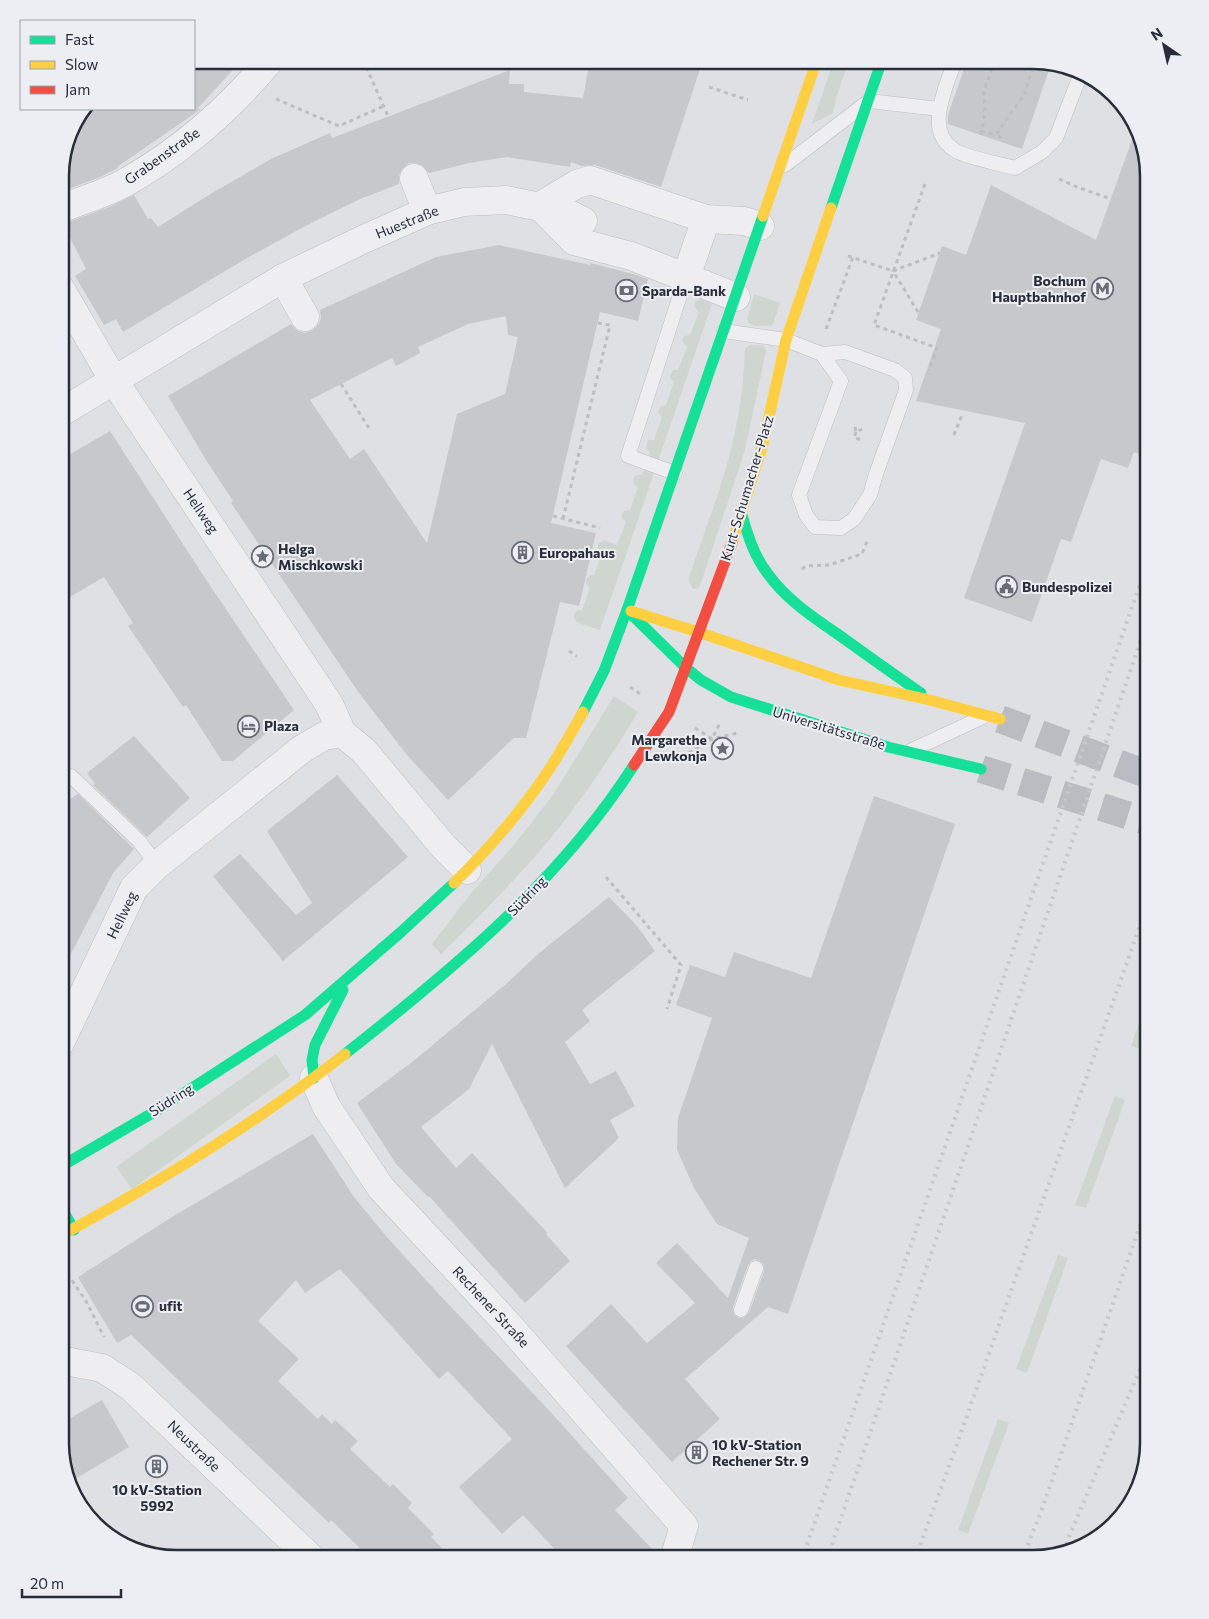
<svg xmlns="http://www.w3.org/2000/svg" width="1209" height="1619" font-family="Commissioner,sans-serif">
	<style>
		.green { fill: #ced6cf }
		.building { fill: #c7c8cb; fill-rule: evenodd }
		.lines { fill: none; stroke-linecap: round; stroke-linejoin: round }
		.secondary-tunnel { stroke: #babcc1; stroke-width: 28; stroke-dasharray: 28 14; stroke-linecap: butt }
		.lane-casing { stroke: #bdbec1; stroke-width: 15 }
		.street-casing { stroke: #bdbec1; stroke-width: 29 }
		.path { stroke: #bdbec3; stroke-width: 3; stroke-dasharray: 4 4; stroke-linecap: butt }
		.lane { stroke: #eeeef0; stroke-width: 14 }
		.street { stroke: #eeeef0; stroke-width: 28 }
		.fast { stroke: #16e098; stroke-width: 11 }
		.slow { stroke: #ffcf43; stroke-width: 11 }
		.jam { stroke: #f24e42; stroke-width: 11 }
		.rail { stroke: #c7c8cb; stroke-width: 4; stroke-dasharray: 2.5 5; stroke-linecap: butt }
		.labels { text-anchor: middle; stroke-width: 4; stroke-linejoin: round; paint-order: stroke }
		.street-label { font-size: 14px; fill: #282d3a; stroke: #eceef3 }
		.poi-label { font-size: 14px; font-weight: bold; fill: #282d3a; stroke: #eceef3; text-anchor: start }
		.rim { fill: none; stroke: #282d3a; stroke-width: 2.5 }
	</style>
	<rect width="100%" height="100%" fill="#dfe0e3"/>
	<g class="green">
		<path d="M834 60H849L836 99 833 113 812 124Z"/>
		<path d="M754 294 780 303 773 324 771 326C763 326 750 328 747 320Z"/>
		<path d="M701 299 712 304 600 630 578 623 574 618V614L577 611 582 610 590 588 586 584V580L590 575H594L602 553 598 548V544L604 540 617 545 626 522 622 518V514L624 511 630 510 638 487 634 484V477L637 475H642L650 452 646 448 648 440H654L662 417 658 412 661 406 666 405 674 382 670 377 673 370H678L687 347 683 343 682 339 685 336 690 335 699 312 694 306 695 302Z"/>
		<path d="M750 345H762L765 347 766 351 745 450 700 586 698 588 693 589 689 581V577C705 529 725 481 735 432 741 404 744 377 745 349Z"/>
		<path d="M614 696 638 712C607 763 573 813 534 858 504 891 473 923 441 954L432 944 472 892 514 845 553 795Z"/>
		<path d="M1145 1007 1149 1009V1031L1142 1049 1131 1046Z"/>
		<path d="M276 1054 290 1076 132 1189 116 1167Z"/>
		<path d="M1115 1096 1125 1100 1086 1208 1075 1205Z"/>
		<path d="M1058 1255 1068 1258 1027 1373 1016 1369Z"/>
		<path d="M998 1419 1009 1423 968 1534 958 1530Z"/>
	</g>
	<g class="building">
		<path d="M194 60H242L197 109H201L117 167 118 168 98 178 60 192V168L72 124 84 109H194Z"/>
		<path d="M590 60H703L661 187 595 165 582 166 571 162 570 167 507 157 469 163 429 173 423 166 416 163H409L402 169 399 176V184L360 199 309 224 247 258 123 332 116 319 104 325 75 276 86 269 63 224 109 207 134 195 148 219 151 218 158 227 212 193 271 159 330 133 332 138 510 70 509 84H524V92L583 98Z"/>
		<path d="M967 60H1040L1051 64 1022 149 948 124V115Z"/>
		<path d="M1136 129 1149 176V458L1134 452 1128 468 1101 459 1071 542 1061 539 1032 622 964 598 1025 423 916 401 941 329 916 320 942 246 966 255 991 185 1096 240Z"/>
		<path d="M499 245 590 265V263L633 274 648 279 638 321 600 312 551 523 596 533 579 606 560 602 526 738H514L448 800 407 755 359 693 231 503 233 501 206 460 168 396 291 324 298 331 305 333 313 330 319 324 321 318 320 309V310L436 257ZM506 316 508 335 518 337 505 394 457 414 427 543 364 449 350 459 310 400 392 358 396 366 420 353 418 347 468 324Z"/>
		<path d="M110 431 203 575 294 710 233 761H222L186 705 183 707 128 626 133 623 104 577 60 603V460Z"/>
		<path d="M134 736 190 798 147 837 93 785 95 784 87 773Z"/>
		<path d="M337 775 408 857 283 961 213 876 240 854 296 915 312 903 267 831Z"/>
		<path d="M78 794 134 849 113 873 60 975V805Z"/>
		<path d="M874 796 955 824 788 1314 768 1307 685 1379 720 1419 672 1462 566 1346 611 1304 647 1343 695 1303 656 1263 677 1243 728 1298 749 1238 717 1224 694 1188 677 1150 678 1118 712 1018 676 1005 690 965 725 977 734 952 811 978ZM755 1259 763 1263 764 1271 749 1313 743 1318H739L734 1315 733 1307 748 1265 751 1261Z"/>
		<path d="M609 897 637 926 655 951 582 1010 590 1021 565 1042 590 1084 616 1071 635 1106 610 1120 619 1138 565 1188 492 1044 469 1089 421 1127 456 1168 472 1153 547 1232 546 1234 570 1261 525 1303 429 1196 428 1197 396 1164 357 1103 416 1059 506 984 538 954Z"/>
		<path d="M313 1134 354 1197 387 1237 434 1289 546 1407 628 1498 615 1510 659 1556V1559H564L523 1515 502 1534 459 1487 512 1439 448 1371 439 1379 340 1269 305 1293 296 1280 258 1321 299 1359 278 1381 318 1419 322 1414 332 1424 335 1420 358 1441 350 1449 390 1487 393 1484 412 1503 408 1508 434 1534 431 1537 453 1559H371L331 1520 329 1523 131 1335 117 1343 78 1277 172 1217Z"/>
		<path d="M102 1400 129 1447 70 1482 60 1443V1424Z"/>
	</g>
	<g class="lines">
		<g class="secondary-tunnel">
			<path d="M1000 719 1149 775"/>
			<path d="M981 769 1149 822"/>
		</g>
		<defs>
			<g id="lane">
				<path d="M955 60C947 86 924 129 953 149 963 157 1001 164 1015 168L1042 152 1056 138 1081 73"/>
				<path d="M785 165 869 101 939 109"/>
				<path d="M724 331 786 340 822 354 845 352 895 370 905 378 906 390 876 474 870 495 854 519 841 528 815 527 806 515 799 495 841 381 822 354"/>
				<path d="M675 473 628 456 686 277"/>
				<path d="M912 750 983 717"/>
				<path d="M71 776 139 841 157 865"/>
				<path d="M741 1310 756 1268"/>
			</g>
			<g id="street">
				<path d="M414 178 427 211"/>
				<path d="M60 209C82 200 108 193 128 181 182 150 230 108 270 60"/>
				<path d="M686 277 706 219"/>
				<path d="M283 278 305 317"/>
				<path d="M60 288 114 381 329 704 342 733 364 751 443 846 467 870"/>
				<path d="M736 297 631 256 574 241 540 206 577 184 590 180 706 219 744 221 760 226"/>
				<path d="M60 413 283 278 362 240 427 211 464 202 506 200 565 212 583 221"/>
				<path d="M60 1043 134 888 157 865 302 749 324 736 342 733"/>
				<path d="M314 1078 326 1106 381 1188 505 1321 684 1526 674 1559"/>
				<path d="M60 1360 102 1368 130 1386 312 1559"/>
			</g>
		</defs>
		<use href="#lane" class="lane-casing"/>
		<use href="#street" class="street-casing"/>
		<g class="path">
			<path d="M363 60 388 116"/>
			<path d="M709 87 748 100"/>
			<path d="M276 99 339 126 384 106"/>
			<path d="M981 131 996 135"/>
			<path d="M981 135 985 114 984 90 995 60"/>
			<path d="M1002 138 996 135 1025 93 1035 60"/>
			<path d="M1059 179 1077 187 1111 199"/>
			<path d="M925 184 874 325 937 348 929 371"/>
			<path d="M848 256 893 271"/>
			<path d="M918 312 893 271 940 253"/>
			<path d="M826 329 853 257"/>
			<path d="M341 384 369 428"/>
			<path d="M855 427 856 432 862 429"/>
			<path d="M856 432 854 437 863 441"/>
			<path d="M954 435 962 415"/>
			<path d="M553 516 600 528"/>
			<path d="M563 519 610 325 598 323"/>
			<path d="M802 569 806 566 829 565 862 554 868 539"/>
			<path d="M569 651 577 656"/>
			<path d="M630 687 643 696"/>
			<path d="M695 728 712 739 719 725"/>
			<path d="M675 761 712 739 737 733"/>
			<path d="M606 877 681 965 667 1009"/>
			<path d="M63 1267 86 1301 104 1337"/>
		</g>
		<use href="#lane" class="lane"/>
		<use href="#street" class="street"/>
		<g class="fast">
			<path d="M831 208 882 60"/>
			<path d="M742 515C748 536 754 556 768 574 788 602 818 620 846 640 871 658 896 676 921 693"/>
			<path d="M627 610 685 667"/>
			<path d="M685 667 701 680 731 697 888 747 981 769"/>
			<path d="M583 712 604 671 627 610 763 216"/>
			<path d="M345 1054C452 970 560 881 634 765"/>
			<path d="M314 1078 312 1060 315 1045 343 990"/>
			<path d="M60 1167 161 1108 305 1015 401 932 454 883"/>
			<path d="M60 1205 74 1230"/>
		</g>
		<g class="slow">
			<path d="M763 216 817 60"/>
			<path d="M732 543 763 444 786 340 831 208"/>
			<path d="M631 611 698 632"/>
			<path d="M698 632 839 680 930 700 1000 719"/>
			<path d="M454 883C488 850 526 806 552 765 563 748 573 730 583 712"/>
			<path d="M60 1236C158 1183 256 1123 345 1054"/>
		</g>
		<path class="jam" d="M634 765 669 712 732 543"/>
		<g class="rail">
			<path d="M1063 1551 1149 1348"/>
			<path d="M802 1559 1149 558"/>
			<path d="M827 1559 1149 616"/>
			<path d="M915 1559 951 1461 1149 900"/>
			<path d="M1022 1559 1041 1512 1149 1199"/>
		</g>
	</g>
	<defs>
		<symbol id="metro-ring" viewBox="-11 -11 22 22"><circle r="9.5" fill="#eceef3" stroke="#686c75" stroke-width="1.5"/><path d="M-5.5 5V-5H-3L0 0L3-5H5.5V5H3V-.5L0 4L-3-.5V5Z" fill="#686c75"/></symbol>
		<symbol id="bank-ring" viewBox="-11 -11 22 22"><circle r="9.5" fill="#eceef3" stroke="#686c75" stroke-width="1.5"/><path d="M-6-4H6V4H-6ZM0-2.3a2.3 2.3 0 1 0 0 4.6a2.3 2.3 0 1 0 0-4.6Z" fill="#686c75"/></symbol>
		<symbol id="building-ring" viewBox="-11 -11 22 22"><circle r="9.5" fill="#eceef3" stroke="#686c75" stroke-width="1.5"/><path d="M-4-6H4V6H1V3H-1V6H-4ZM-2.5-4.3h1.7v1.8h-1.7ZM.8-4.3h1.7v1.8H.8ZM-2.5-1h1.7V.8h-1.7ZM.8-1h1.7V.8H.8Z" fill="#686c75"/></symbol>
		<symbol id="sight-ring" viewBox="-11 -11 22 22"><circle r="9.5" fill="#eceef3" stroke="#686c75" stroke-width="1.5"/><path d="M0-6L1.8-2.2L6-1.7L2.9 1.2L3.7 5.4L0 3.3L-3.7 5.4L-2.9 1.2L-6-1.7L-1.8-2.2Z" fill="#686c75"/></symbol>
		<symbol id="civic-ring" viewBox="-11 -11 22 22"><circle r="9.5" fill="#eceef3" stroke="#686c75" stroke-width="1.5"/><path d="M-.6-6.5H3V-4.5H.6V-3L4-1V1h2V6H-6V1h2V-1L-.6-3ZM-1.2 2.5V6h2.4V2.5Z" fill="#686c75"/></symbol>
		<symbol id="hotel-ring" viewBox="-11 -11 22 22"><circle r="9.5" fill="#eceef3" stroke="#686c75" stroke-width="1.5"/><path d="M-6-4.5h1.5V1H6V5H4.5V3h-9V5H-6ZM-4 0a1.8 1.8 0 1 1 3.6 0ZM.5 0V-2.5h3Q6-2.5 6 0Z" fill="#686c75"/></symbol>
		<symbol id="stadium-ring" viewBox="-11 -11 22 22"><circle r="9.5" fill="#eceef3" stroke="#686c75" stroke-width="1.5"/><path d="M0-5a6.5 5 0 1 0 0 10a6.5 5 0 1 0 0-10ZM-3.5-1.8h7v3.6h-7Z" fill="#686c75"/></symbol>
	</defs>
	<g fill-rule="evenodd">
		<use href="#metro-ring" x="1090" y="276" width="25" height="25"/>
		<use href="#bank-ring" x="614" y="278" width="25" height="25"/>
		<use href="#building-ring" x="510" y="540" width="25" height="25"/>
		<use href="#sight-ring" x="250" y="544" width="25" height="25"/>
		<use href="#civic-ring" x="994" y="574" width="25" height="25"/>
		<use href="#hotel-ring" x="236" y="714" width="25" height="25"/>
		<use href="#sight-ring" x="710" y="736" width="25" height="25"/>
		<use href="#stadium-ring" x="130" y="1294" width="25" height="25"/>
		<use href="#building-ring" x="684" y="1440" width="25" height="25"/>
		<use href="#building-ring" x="144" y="1454" width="25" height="25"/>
	</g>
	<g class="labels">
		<g class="street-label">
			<text transform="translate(162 156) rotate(-35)" y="5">Grabenstraße</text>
			<text transform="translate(407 222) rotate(-22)" y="5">Huestraße</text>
			<text transform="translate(747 488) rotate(-73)" y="5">Kurt-Schumacher-Platz</text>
			<text transform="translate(201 511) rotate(56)" y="5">Hellweg</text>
			<text transform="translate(829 728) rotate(17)" y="5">Universitätsstraße</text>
			<text transform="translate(527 896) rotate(-46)" y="5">Südring</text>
			<text transform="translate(122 915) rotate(-64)" y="5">Hellweg</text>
			<text transform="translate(171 1100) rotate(-32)" y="5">Südring</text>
			<text transform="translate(491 1307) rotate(47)" y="5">Rechener Straße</text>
			<text transform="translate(194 1446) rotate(44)" y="5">Neustraße</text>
		</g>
		<g class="poi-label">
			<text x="1086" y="286" text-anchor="end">Bochum<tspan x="1086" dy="16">Hauptbahnhof</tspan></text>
			<text x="642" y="296">Sparda-Bank</text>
			<text x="278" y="554">Helga<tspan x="278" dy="16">Mischkowski</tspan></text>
			<text x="539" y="558">Europahaus</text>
			<text x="1022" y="592">Bundespolizei</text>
			<text x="264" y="731">Plaza</text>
			<text x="707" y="745" text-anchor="end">Margarethe<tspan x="707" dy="16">Lewkonja</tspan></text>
			<text x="159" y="1311">ufit</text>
			<text x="712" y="1450">10 kV-Station<tspan x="712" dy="16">Rechener Str. 9</tspan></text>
			<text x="157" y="1495" text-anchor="middle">10 kV-Station<tspan x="157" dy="16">5992</tspan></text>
		</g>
	</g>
	<path d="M0 0H1209V1619H0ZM176 69H1033A107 107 0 0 1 1140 176V1443A107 107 0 0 1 1033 1550H176A107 107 0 0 1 69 1443V176A107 107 0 0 1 176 69Z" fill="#eceef3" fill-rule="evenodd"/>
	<path class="rim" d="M176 69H1033A107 107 0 0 1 1140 176V1443A107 107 0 0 1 1033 1550H176A107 107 0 0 1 69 1443V176A107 107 0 0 1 176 69Z"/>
	<rect x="20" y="20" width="175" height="90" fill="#eceef3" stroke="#9ea1a9"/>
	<rect x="30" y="36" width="25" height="8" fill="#16e098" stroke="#9ea1a9"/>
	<text x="65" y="45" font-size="15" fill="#282d3a">Fast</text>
	<rect x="30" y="61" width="25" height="8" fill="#ffcf43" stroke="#9ea1a9"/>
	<text x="65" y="70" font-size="15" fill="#282d3a">Slow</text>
	<rect x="30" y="86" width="25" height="8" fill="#f24e42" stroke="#9ea1a9"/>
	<text x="65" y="95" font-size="15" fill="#282d3a">Jam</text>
	<g transform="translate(1164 45) rotate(326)" stroke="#eceef3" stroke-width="4" paint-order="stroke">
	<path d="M0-4L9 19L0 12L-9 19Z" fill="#282d3a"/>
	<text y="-8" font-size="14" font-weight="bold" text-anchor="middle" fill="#282d3a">N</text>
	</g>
	<path d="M22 1589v8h99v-8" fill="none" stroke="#282d3a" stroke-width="2.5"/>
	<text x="30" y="1589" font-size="15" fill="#282d3a" stroke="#eceef3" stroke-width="4" paint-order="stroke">20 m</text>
</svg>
